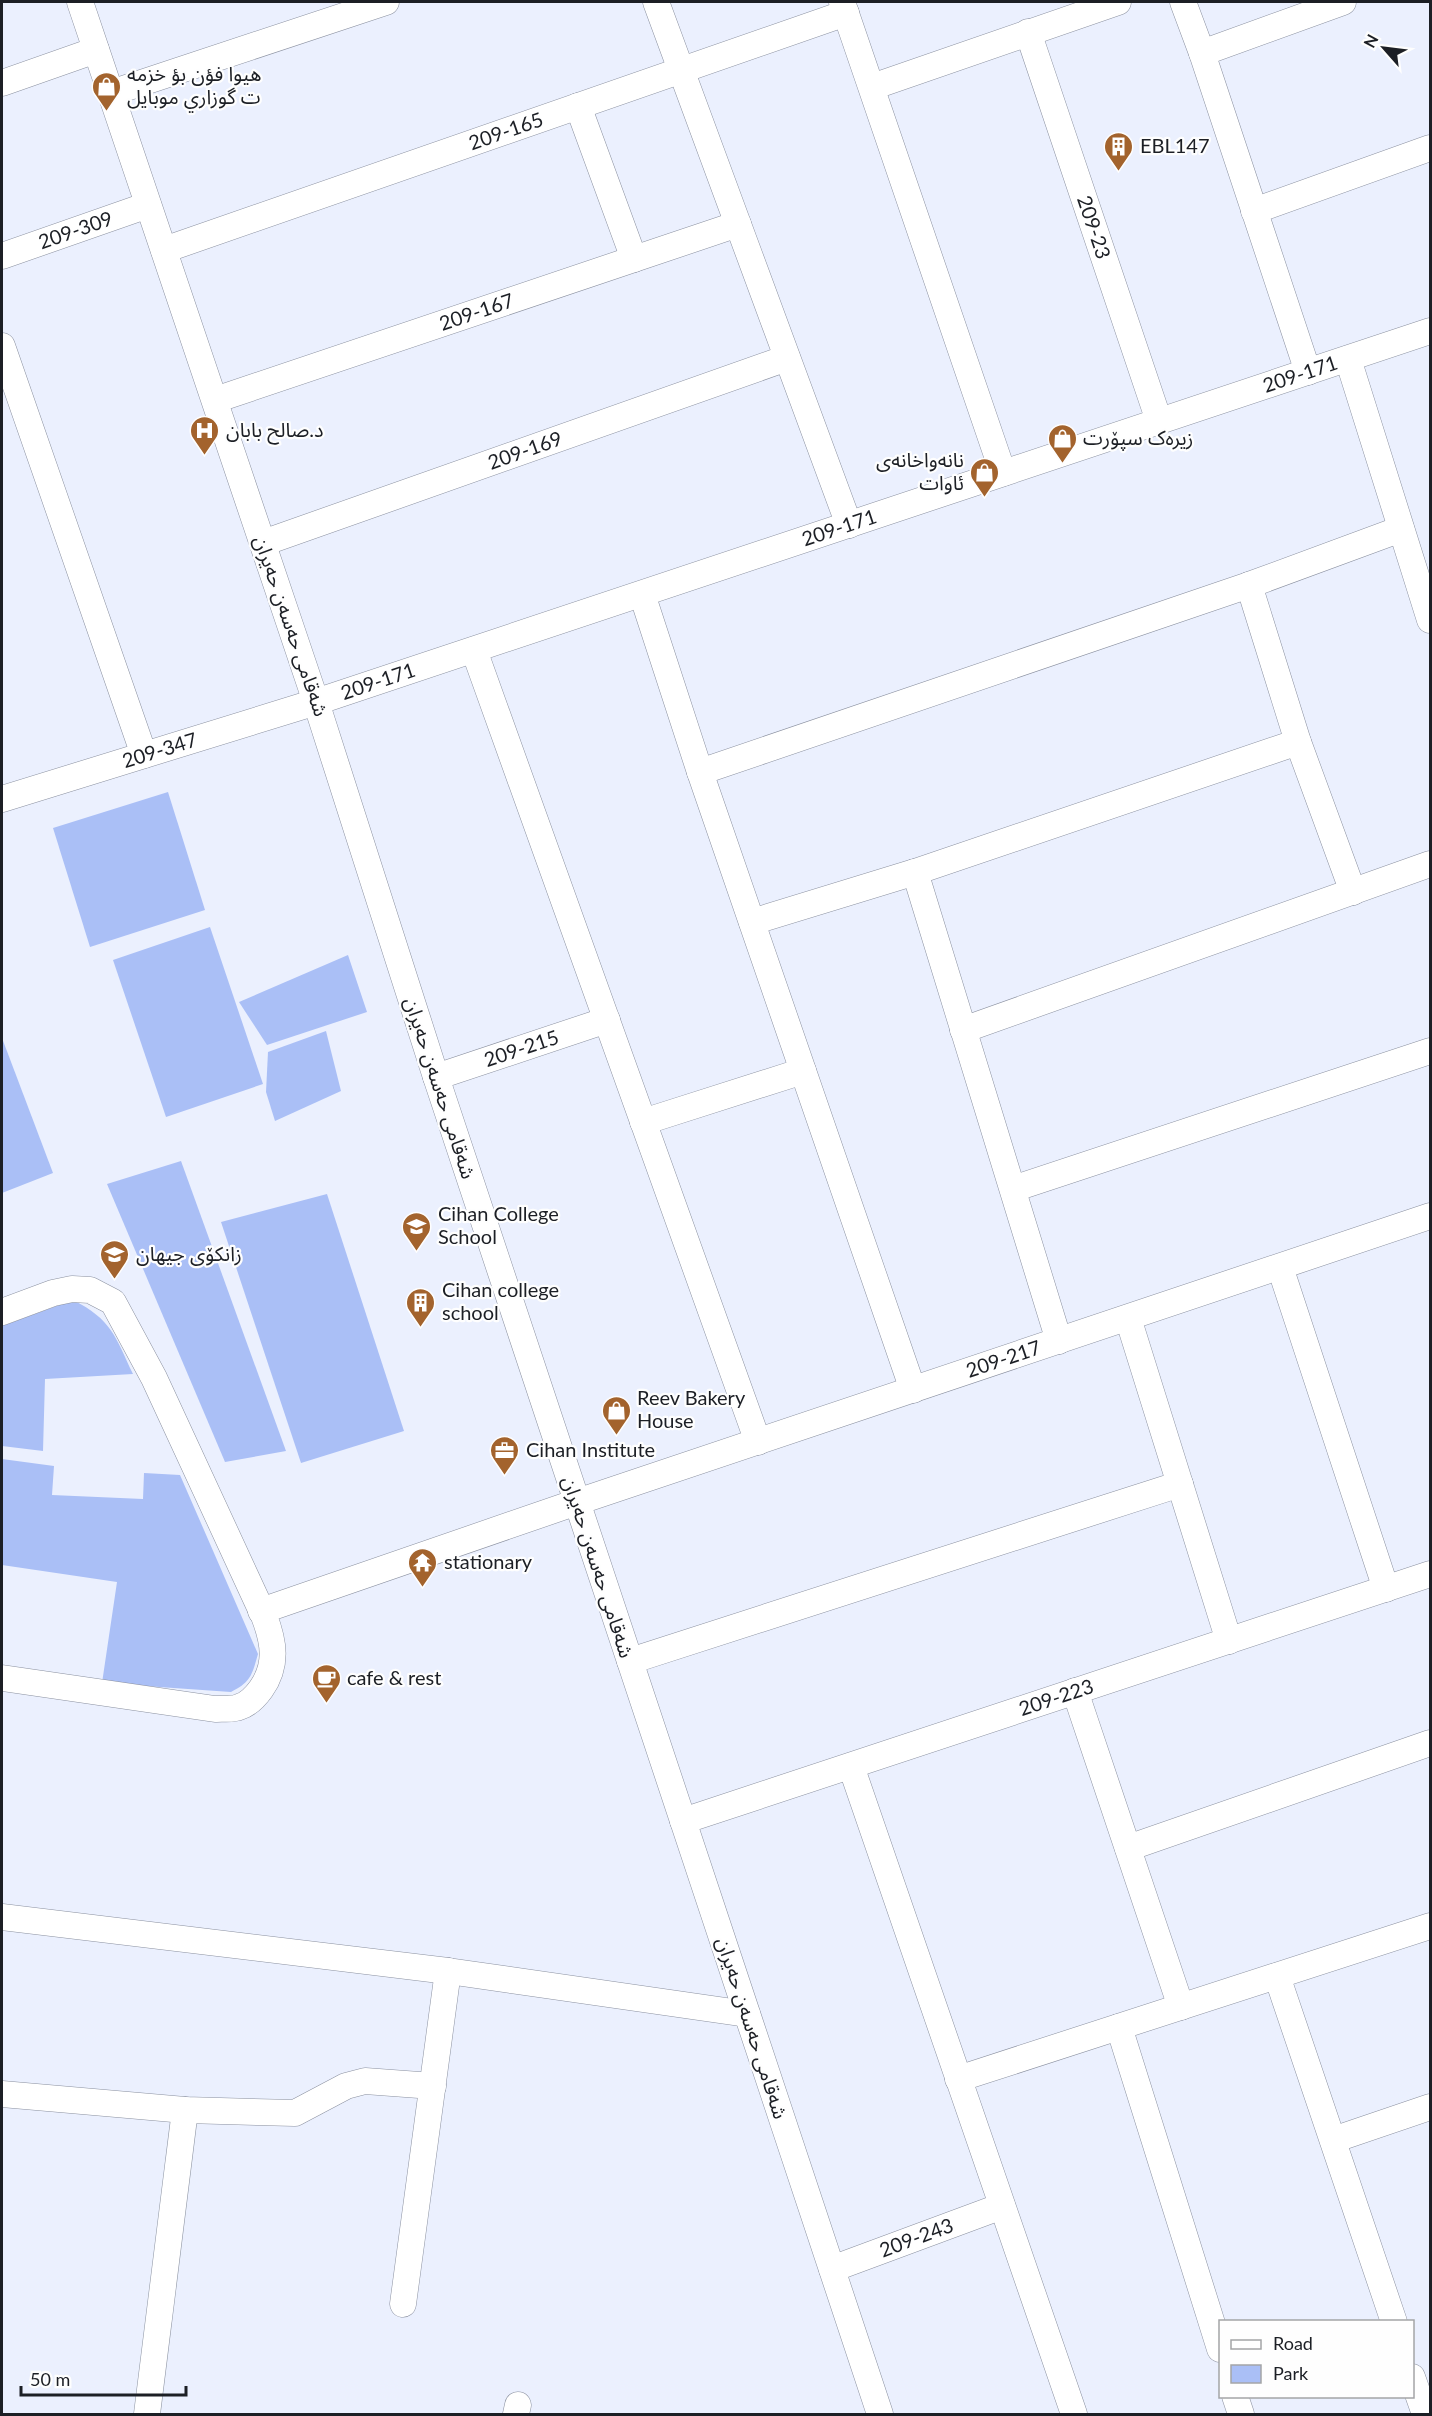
<svg xmlns="http://www.w3.org/2000/svg" width="1432" height="2416" font-family="Lato,'Noto Sans Arabic',sans-serif">
	<style>
		.green { fill: #aabff6 }
		.lines { fill: none; stroke-linecap: round; stroke-linejoin: round }
		.minor-casing { stroke: #8b91a0; stroke-width: 27 }
		.minor { stroke: #fff; stroke-width: 26 }
		.labels { text-anchor: middle; stroke-width: 4.5; stroke-linejoin: round; paint-order: stroke }
		.poi-label { font-size: 20px; fill: #1c1f25; stroke: #fefefe; text-anchor: start }
		.street-label { font-size: 20px; fill: #1c1f25; stroke: #fefefe }
	</style>
	<rect width="100%" height="100%" fill="#ebf0fe"/>
	<g class="green">
		<path d="M168 792 205 910 90 947 53 828Z"/>
		<path d="M210 927 263 1084 166 1117 113 960Z"/>
		<path d="M348 955 367 1012 267 1045 239 1002Z"/>
		<path d="M326 1031 341 1091 275 1121 266 1092 268 1052Z"/>
		<path d="M2 1038 53 1173 2 1193Z"/>
		<path d="M181 1161 286 1451 225 1462 107 1184Z"/>
		<path d="M327 1194 404 1431 301 1463 221 1222Z"/>
		<path d="M73 1300C112 1320 115 1336 133 1374L45 1379 43 1451 2 1446V1326Z"/>
		<path d="M2 1459 54 1466 52 1495 143 1499 144 1473 180 1475 258 1654C252 1675 251 1682 231 1692L102 1683 117 1582 2 1565Z"/>
	</g>
	<g class="lines">
		<defs>
			<g id="minor">
				<path d="M80 2 316 702 436 1077 880 2414"/>
				<path d="M656 2 849 525"/>
				<path d="M842 2 1003 473"/>
				<path d="M1183 2 1202 53 1308 372"/>
				<path id="s1" d="M1028 32 1159 421"/>
				<path d="M1202 53 1343 2"/>
				<path d="M2 83 96 50"/>
				<path d="M872 87 1118 2"/>
				<path d="M111 93 386 2"/>
				<path d="M578 106 634 259"/>
				<path d="M1254 211 1430 148"/>
				<path id="s2" d="M164 250 846 13"/>
				<path id="s3" d="M2 256 148 205"/>
				<path d="M2 346 144 755"/>
				<path d="M1348 359 1430 620"/>
				<path id="s4" d="M215 400 738 224"/>
				<path id="s5" d="M263 543 787 358"/>
				<path d="M1249 585 1298 742 1353 892"/>
				<path d="M642 594 700 772 913 1390"/>
				<path d="M474 650 758 1442"/>
				<path d="M700 772 1249 585 1401 529"/>
				<path id="s6" d="M2 799 316 702 1430 331"/>
				<path d="M915 872 1059 1341"/>
				<path d="M752 922 915 872 1298 742"/>
				<path d="M963 1030 1430 864"/>
				<path id="s7" d="M436 1077 607 1020"/>
				<path d="M643 1122 803 1071"/>
				<path d="M1013 1189 1430 1051"/>
				<path d="M1280 1267 1386 1589"/>
				<path d="M2 1312 53 1293 72 1289 90 1290 113 1302 154 1378 264 1616C274 1642 278 1665 261 1689 256 1696 249 1704 239 1707 233 1710 223 1708 215 1709L2 1678"/>
				<path d="M1128 1318 1229 1641"/>
				<path id="s8" d="M261 1611 577 1502 1430 1216"/>
				<path d="M630 1661 1180 1484"/>
				<path d="M1075 1691 1181 2007"/>
				<path d="M851 1766 1074 2414"/>
				<path id="s9" d="M683 1821 1430 1574"/>
				<path d="M1128 1848 1430 1743"/>
				<path d="M2 1917 448 1971 747 2014"/>
				<path d="M1277 1976 1394 2322"/>
				<path d="M1119 2027 1220 2349"/>
				<path d="M958 2079 1430 1926"/>
				<path d="M2 2094 185 2110 295 2113 346 2086 365 2081 433 2086"/>
				<path d="M1333 2140 1430 2107"/>
				<path id="s10" d="M832 2269 1002 2206"/>
				<path d="M403 2304 448 1971"/>
				<path d="M1412 2377 1425 2414"/>
				<path d="M1235 2396 1241 2414"/>
				<path d="M147 2414 185 2110"/>
				<path d="M516 2414 518 2405"/>
			</g>
		</defs>
		<use href="#minor" class="minor-casing"/>
		<use href="#minor" class="minor"/>
	</g>
	<defs>
		<symbol id="shop-pin" viewBox="-11 -11 22 30"><path d="M0 17L-7.5 6A9.5 9.5 0 1 1 7.5 6Z" fill="#a3632d" stroke="#fefefe"/><path d="M-5-2.5h2.3a2.7 3.5 0 0 1 5.4 0H5L5.5 6h-11ZM-1.5-2.5h3a1.5 2.3 0 0 0-3 0Z" fill="#fff"/></symbol>
		<symbol id="building-pin" viewBox="-11 -11 22 30"><path d="M0 17L-7.5 6A9.5 9.5 0 1 1 7.5 6Z" fill="#a3632d" stroke="#fefefe"/><path d="M-4-6H4V6H1V3H-1V6H-4ZM-2.5-4.3h1.7v1.8h-1.7ZM.8-4.3h1.7v1.8H.8ZM-2.5-1h1.7V.8h-1.7ZM.8-1h1.7V.8H.8Z" fill="#fff"/></symbol>
		<symbol id="hospital-pin" viewBox="-11 -11 22 30"><path d="M0 17L-7.5 6A9.5 9.5 0 1 1 7.5 6Z" fill="#a3632d" stroke="#fefefe"/><path d="M-5-5h3v3.5h4V-5h3V5h-3V1.5h-4V5h-3Z" fill="#fff"/></symbol>
		<symbol id="school-pin" viewBox="-11 -11 22 30"><path d="M0 17L-7.5 6A9.5 9.5 0 1 1 7.5 6Z" fill="#a3632d" stroke="#fefefe"/><path d="M0-5L7-2L0 1L-7-2ZM-4 1L0 2.5L4 1V4Q0 6-4 4Z" fill="#fff"/></symbol>
		<symbol id="university-pin" viewBox="-11 -11 22 30"><path d="M0 17L-7.5 6A9.5 9.5 0 1 1 7.5 6Z" fill="#a3632d" stroke="#fefefe"/><path d="M0-5L7-2L0 1L-7-2ZM-4 1L0 2.5L4 1V4Q0 6-4 4Z" fill="#fff"/></symbol>
		<symbol id="office-pin" viewBox="-11 -11 22 30"><path d="M0 17L-7.5 6A9.5 9.5 0 1 1 7.5 6Z" fill="#a3632d" stroke="#fefefe"/><path d="M-6-3h4V-5.5h4V-3h4V5H-6ZM-1-4.5V-3h2v-1.5ZM-6 0V1H6V0Z" fill="#fff"/></symbol>
		<symbol id="temple-pin" viewBox="-11 -11 22 30"><path d="M0 17L-7.5 6A9.5 9.5 0 1 1 7.5 6Z" fill="#a3632d" stroke="#fefefe"/><path d="M0-6L5-2H3V0L6.5 2.5H4V6H1.5V3h-3V6H-4V2.5H-6.5L-3 0V-2H-5Z" fill="#fff"/></symbol>
		<symbol id="cafe-pin" viewBox="-11 -11 22 30"><path d="M0 17L-7.5 6A9.5 9.5 0 1 1 7.5 6Z" fill="#a3632d" stroke="#fefefe"/><path d="M-5.5-4.5H6V0H3Q3 3.5 0 3.5H-2.5Q-5.5 3.5-5.5 0ZM3-3.2v2h1.7v-2ZM-6 4.5H4V6H-6Z" fill="#fff"/></symbol>
	</defs>
	<g fill-rule="evenodd">
		<use href="#shop-pin" x="90" y="70" width="33" height="45"/>
		<use href="#building-pin" x="1102" y="130" width="33" height="45"/>
		<use href="#hospital-pin" x="188" y="414" width="33" height="45"/>
		<use href="#shop-pin" x="1046" y="422" width="33" height="45"/>
		<use href="#shop-pin" x="968" y="456" width="33" height="45"/>
		<use href="#school-pin" x="400" y="1210" width="33" height="45"/>
		<use href="#university-pin" x="98" y="1238" width="33" height="45"/>
		<use href="#building-pin" x="404" y="1286" width="33" height="45"/>
		<use href="#shop-pin" x="600" y="1394" width="33" height="45"/>
		<use href="#office-pin" x="488" y="1434" width="33" height="45"/>
		<use href="#temple-pin" x="406" y="1546" width="33" height="45"/>
		<use href="#cafe-pin" x="310" y="1662" width="33" height="45"/>
	</g>
	<g class="labels">
		<g class="poi-label">
			<text x="127" y="81">هيوا فؤن بؤ خزمه<tspan x="127" dy="23">ت گوزاري موبايل</tspan></text>
			<text x="1140" y="153">EBL147</text>
			<text x="226" y="437">د.صالح بابان</text>
			<text x="1083" y="445">زیرەک سپۆرت</text>
			<text x="964" y="467" text-anchor="end">نانەواخانەی<tspan x="964" dy="23">ئاوات</tspan></text>
			<text x="438" y="1221">Cihan College<tspan x="438" dy="23">School</tspan></text>
			<text x="136" y="1261">زانکۆی جیھان</text>
			<text x="442" y="1297">Cihan college<tspan x="442" dy="23">school</tspan></text>
			<text x="637" y="1405">Reev Bakery<tspan x="637" dy="23">House</tspan></text>
			<text x="526" y="1457">Cihan Institute</text>
			<text x="444" y="1569">stationary</text>
			<text x="347" y="1685">cafe &amp; rest</text>
		</g>
		<g class="street-label">
			<text dy="7" stroke="none"><textPath href="#s2" startOffset="362">209-165</textPath></text>
			<text dy="7" stroke="none"><textPath href="#s1" startOffset="206">209-23</textPath></text>
			<text dy="7" stroke="none"><textPath href="#s3" startOffset="78">209-309</textPath></text>
			<text dy="7" stroke="none"><textPath href="#s4" startOffset="276">209-167</textPath></text>
			<text dy="7" stroke="none"><textPath href="#s6" startOffset="1366">209-171</textPath></text>
			<text dy="7" stroke="none"><textPath href="#s5" startOffset="278">209-169</textPath></text>
			<text dy="7" stroke="none"><textPath href="#s6" startOffset="880">209-171</textPath></text>
			<text transform="translate(291 626) rotate(71)" y="7">شەقامی حەسەن حەیران</text>
			<text dy="7" stroke="none"><textPath href="#s6" startOffset="394">209-171</textPath></text>
			<text dy="7" stroke="none"><textPath href="#s6" startOffset="165">209-347</textPath></text>
			<text dy="7" stroke="none"><textPath href="#s7" startOffset="90">209-215</textPath></text>
			<text transform="translate(440 1088) rotate(72)" y="7">شەقامی حەسەن حەیران</text>
			<text dy="7" stroke="none"><textPath href="#s8" startOffset="784">209-217</textPath></text>
			<text transform="translate(598 1567) rotate(72)" y="7">شەقامی حەسەن حەیران</text>
			<text dy="7" stroke="none"><textPath href="#s9" startOffset="393">209-223</textPath></text>
			<text transform="translate(752 2028) rotate(72)" y="7">شەقامی حەسەن حەیران</text>
			<text dy="7" stroke="none"><textPath href="#s10" startOffset="90">209-243</textPath></text>
		</g>
	</g>
	<rect width="1432" height="2416" fill="none" stroke="#1c1f25" stroke-width="6"/>
	<rect x="1219" y="2320" width="195" height="78" fill="#fefefe" stroke="#a4a5a7" stroke-width="1.5"/>
	<rect x="1231" y="2340" width="30" height="9" fill="#ffffff" stroke="#a4a5a7" stroke-width="1.5"/>
	<text x="1273" y="2350" font-size="18" fill="#1c1f25">Road</text>
	<rect x="1231" y="2365" width="30" height="18" fill="#aabff6" stroke="#a4a5a7" stroke-width="1.5"/>
	<text x="1273" y="2380" font-size="18" fill="#1c1f25">Park</text>
	<g transform="translate(1384 48) rotate(298)" stroke="#fefefe" stroke-width="4.5" paint-order="stroke">
	<path d="M0-4.5L10 22L0 15L-10 22Z" fill="#1c1f25"/>
	<text y="-9" font-size="16" font-weight="bold" text-anchor="middle" fill="#1c1f25">N</text>
	</g>
	<path d="M21 2386v9h165v-9" fill="none" stroke="#1c1f25" stroke-width="3"/>
	<text x="30" y="2386" font-size="18" fill="#1c1f25" stroke="#fefefe" stroke-width="4.5" paint-order="stroke">50 m</text>
</svg>
